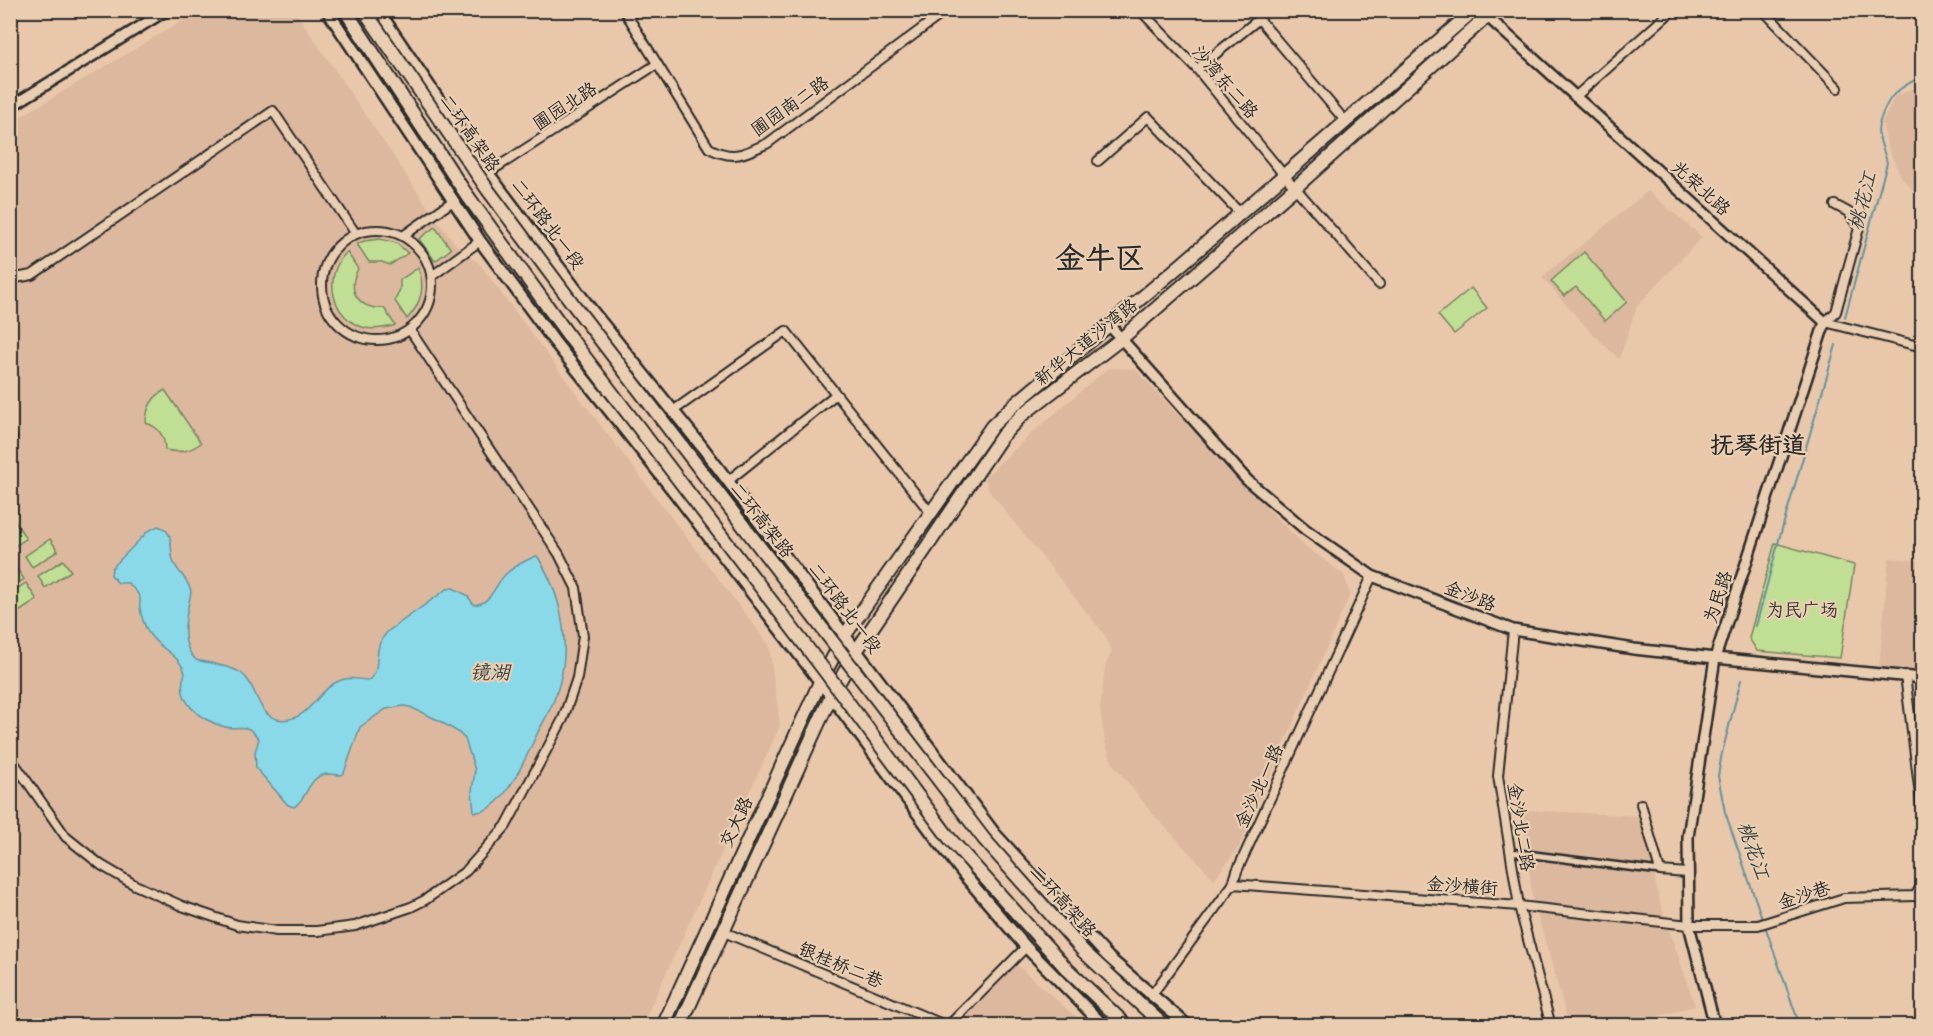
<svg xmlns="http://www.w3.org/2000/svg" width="1933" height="1036" font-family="'Balsamiq Sans','LXGW WenKai TC',sans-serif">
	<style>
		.built { fill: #dcb89e }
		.green { fill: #c1de95; stroke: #768460; stroke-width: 1.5 }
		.water { fill: #8ad9e8; stroke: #64939c; stroke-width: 1.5 }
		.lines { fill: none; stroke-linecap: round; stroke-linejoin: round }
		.stream { stroke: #64939c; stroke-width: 2 }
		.pedestrian-casing { stroke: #2b2b2b; stroke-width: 10 }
		.minor-casing { stroke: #2b2b2b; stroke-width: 12 }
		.tertiary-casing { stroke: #2b2b2b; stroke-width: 14 }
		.secondary-casing { stroke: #2b2b2b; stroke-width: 15 }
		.primary-casing { stroke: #2b2b2b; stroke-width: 16 }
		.pedestrian { stroke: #eaceb1; stroke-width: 5 }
		.minor { stroke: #eaceb1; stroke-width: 8 }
		.tertiary { stroke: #eaceb1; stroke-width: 9 }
		.secondary { stroke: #eaceb1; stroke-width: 10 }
		.primary { stroke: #eaceb1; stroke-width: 12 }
		.trunk-bridge-casing { stroke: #2b2b2b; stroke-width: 16; stroke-linecap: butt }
		.trunk-bridge { stroke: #eaceb1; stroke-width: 12 }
		.labels { text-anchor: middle; stroke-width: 4.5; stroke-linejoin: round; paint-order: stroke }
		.street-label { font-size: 18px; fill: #2b2b2b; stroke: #eaceb1 }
		.park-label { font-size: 18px; fill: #3a3d36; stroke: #eaceb1 }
		.water-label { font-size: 20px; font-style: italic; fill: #394547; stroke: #eaceb1 }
		.district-label { font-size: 24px; font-weight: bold; fill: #2b2b2b; stroke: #eaceb1 }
		.town-label { font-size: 30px; font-weight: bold; fill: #2b2b2b; stroke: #eaceb1 }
	</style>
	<rect width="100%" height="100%" fill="#e9c7aa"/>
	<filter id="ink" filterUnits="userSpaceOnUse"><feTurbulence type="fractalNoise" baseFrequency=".0167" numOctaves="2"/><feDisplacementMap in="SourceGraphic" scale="12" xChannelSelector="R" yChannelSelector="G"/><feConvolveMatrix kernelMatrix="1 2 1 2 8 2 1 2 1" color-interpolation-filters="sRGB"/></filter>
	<g filter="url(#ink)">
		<g class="built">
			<path d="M199 11H295L434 216 463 254 478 262 576 393 769 645 780 726 642 1025H11L10 123Z"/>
			<path d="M1922 85V200L1902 178 1889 151 1882 123 1895 96Z"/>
			<path d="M1648 191 1702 237 1637 306 1619 359 1588 329 1542 277Z"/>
			<path d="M1108 368 1135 369 1236 477 1304 545 1344 575 1350 594 1239 847 1214 879 1152 813 1113 764 1105 742 1100 710 1105 667 1112 651 1105 635 989 491 985 477 1031 434Z"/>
			<path d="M1889 558 1922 561V672L1879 668Z"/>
			<path d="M1523 810 1640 816 1660 903 1695 1006 1626 1025H1569L1532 895Z"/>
			<path d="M1017 965 1085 1025H956Z"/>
			<path d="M1693 1015 1696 1025H1657Z"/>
		</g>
		<g class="green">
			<path d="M435 227 451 249 435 261 419 239Z"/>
			<path d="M380 239 396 243 408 253 390 265 382 262H369L357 244 364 241Z"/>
			<path d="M347 252 358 269C346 291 359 310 384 308L395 325 393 326C384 328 375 330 365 328 331 319 322 275 347 252Z"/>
			<path d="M1584 252 1627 302 1605 321 1576 287 1564 296 1551 281Z"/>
			<path d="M418 268C426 287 421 304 407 319L395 301 400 289V280Z"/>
			<path d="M1471 288 1487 308 1454 334 1438 315Z"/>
			<path d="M165 390 201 443C189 452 179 453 165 450 165 436 159 427 146 423 146 408 152 397 165 390Z"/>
			<path d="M11 514 26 539 15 546 11 539Z"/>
			<path d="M50 539 58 551 32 567 25 556Z"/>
			<path d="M1775 543 1854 565 1840 658 1757 651 1749 638Z"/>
			<path d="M63 560 71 571 45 588 38 576Z"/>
			<path d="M12 562 24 579 11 588V563Z"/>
			<path d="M26 583 37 600 11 617V593Z"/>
		</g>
		<path class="water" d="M158 526C177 531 168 551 174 563 179 574 189 580 191 592 187 615 177 642 196 660 208 663 231 666 241 673 257 684 256 714 277 719 309 725 316 689 341 680 350 676 360 680 369 680 380 671 375 659 379 646 380 640 384 637 387 632L447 589 453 588 467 595 474 605C493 603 494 584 507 573 515 566 526 560 536 556L538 557C557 588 566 620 564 657 563 671 560 684 555 697 551 710 543 722 537 734 527 755 503 815 474 812L472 791 475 770 465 739 458 732 438 720 410 707 404 706 386 709 360 727 344 773 341 775C336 775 332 774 327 774 308 776 308 798 294 807L288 805 256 768 255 752 259 739C256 735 253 731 249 729 241 726 232 729 225 727 200 720 174 701 185 673 179 654 161 650 150 635 145 628 141 616 140 608 139 604 141 601 140 598 138 592 132 587 128 583H118L111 575 112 568 148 531Z"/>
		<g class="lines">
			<g class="stream">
				<path d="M1845 317 1887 163C1885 153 1881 146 1879 136 1877 130 1879 123 1881 118 1890 92 1899 89 1922 76"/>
				<path d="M1756 626 1780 536 1836 345"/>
				<path d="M1741 680 1722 753 1718 776 1725 812 1763 921"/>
				<path d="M1765 926 1800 1026"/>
			</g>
			<defs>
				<path id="pedestrian" d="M1510 852 1660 871"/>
				<g id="minor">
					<path d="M624 10 709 148C734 161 744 154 768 143L947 10"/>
					<path d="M1140 10 1197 69 1284 175 1379 284"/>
					<path d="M1763 10 1838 88"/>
					<path d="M628 17 637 10"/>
					<path d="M1197 69 1259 19 1346 122"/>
					<path d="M1575 97 1673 10"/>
					<path d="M1098 161 1148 117 1240 213"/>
					<path d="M488 173 657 64"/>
					<circle cx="377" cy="285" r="55"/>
					<path d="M403 236 453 201"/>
					<path d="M432 276 480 241"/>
					<path d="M10 279 32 275 273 111 356 234"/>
					<path d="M1825 322 1836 312 1859 228 1848 212 1835 205"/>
					<path d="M1825 322 1922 347"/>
					<path d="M673 411 786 331 930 512"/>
					<path d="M10 435 12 437"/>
					<path d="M728 481 835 395"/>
					<path d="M1513 630 1498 776 1519 906 1551 1026"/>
					<path d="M1905 675 1922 811"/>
					<path d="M10 757 66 837 101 865 135 885 182 906 237 925 277 931H317L355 926 411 907 425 900 466 871 506 826 563 719 577 678 583 636 576 588 559 554 410 330"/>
					<path d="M1641 804 1660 871 1688 873"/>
					<path d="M1233 884 1519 906 1689 925H1758L1844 898 1915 896 1922 885"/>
					<path d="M724 932 947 1026"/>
					<path d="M1151 996 1233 884 1237 871 1372 576"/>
					<path d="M948 1026 1026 947"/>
				</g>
				<g id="tertiary">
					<path d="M1480 10 1825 322 1715 658 1688 837 1689 925 1715 1026"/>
					<path d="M10 107 167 10"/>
					<path d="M1109 325 1247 480 1306 530 1372 576 1513 630 1634 649 1715 658 1922 678"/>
				</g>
				<g id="secondary">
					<path d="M327 10 480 241 554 341 675 493 831 696 939 842 966 877 1026 947 1104 1026"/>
					<path d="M378 10 488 173 593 312 703 448 995 834 1109 958 1188 1026"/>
				</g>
				<g id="primary">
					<path d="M663 1026 820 682 845 635 992 426 1014 405 1183 263 1474 10"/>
					<path d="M680 1026 831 696 857 650 1002 436 1022 415 1121 339 1296 187 1494 10"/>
				</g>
			</defs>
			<use href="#pedestrian" class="pedestrian-casing"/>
			<use href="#minor" class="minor-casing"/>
			<use href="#tertiary" class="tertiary-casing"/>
			<use href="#secondary" class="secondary-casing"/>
			<use href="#primary" class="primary-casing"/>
			<use href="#pedestrian" class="pedestrian"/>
			<use href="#minor" class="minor"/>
			<use href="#tertiary" class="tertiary"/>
			<use href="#secondary" class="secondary"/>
			<use href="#primary" class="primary"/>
			<defs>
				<g id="trunk-bridge">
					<path d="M345 10 464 191 571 339 824 670 950 839 1066 968 1127 1026"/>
					<path d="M364 10 488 190 576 308 984 839 1084 952 1164 1026"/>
				</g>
			</defs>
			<use href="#trunk-bridge" class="trunk-bridge-casing"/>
			<use href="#trunk-bridge" class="trunk-bridge"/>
		</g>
	</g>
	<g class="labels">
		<g class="street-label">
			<text transform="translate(1225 82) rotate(49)" y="6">沙湾东二路</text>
			<text transform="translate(565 106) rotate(-33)" y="6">圃园北路</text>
			<text transform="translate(790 106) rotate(-35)" y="6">圃园南二路</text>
			<text transform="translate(470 133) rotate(55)" y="6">二环高架路</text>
			<text transform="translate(1701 188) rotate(42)" y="6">光荣北路</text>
			<text transform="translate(548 224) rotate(53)" y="6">二环路北一段</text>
			<text transform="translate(1086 342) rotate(-39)" y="6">新华大道沙湾路</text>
			<text transform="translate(762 520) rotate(52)" y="6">二环高架路</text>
			<text transform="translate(1470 596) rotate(21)" y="6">金沙路</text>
			<text transform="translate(1718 597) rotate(-72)" y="6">为民路</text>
			<text transform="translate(845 608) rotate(53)" y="6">二环路北一段</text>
			<text transform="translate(1259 786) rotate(-65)" y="6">金沙北一路</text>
			<text transform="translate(736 822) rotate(-65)" y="6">交大路</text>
			<text transform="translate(1521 827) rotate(81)" y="6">金沙北二路</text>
			<text transform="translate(1462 886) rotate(4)" y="6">金沙横街</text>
			<text transform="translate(1804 895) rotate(-17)" y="6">金沙巷</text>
			<text transform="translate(1063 901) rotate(48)" y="6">二环高架路</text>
			<text transform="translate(841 965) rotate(23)" y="6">银桂桥二巷</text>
		</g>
		<g class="park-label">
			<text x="1802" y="616">为民广场</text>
		</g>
		<g class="water-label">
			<text transform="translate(1862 201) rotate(-75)" y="7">桃花江</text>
			<text x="490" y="679">镜湖</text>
			<text transform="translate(1754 850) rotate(71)" y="7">桃花江</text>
		</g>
		<g class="district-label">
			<text x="1758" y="453">抚琴街道</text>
		</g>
		<g class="town-label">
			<text x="1100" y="268">金牛区</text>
		</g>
	</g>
	<rect width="1933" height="1036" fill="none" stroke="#eaceb1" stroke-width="36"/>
	<rect x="18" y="18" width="1897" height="1000" fill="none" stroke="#2b2b2b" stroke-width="2" filter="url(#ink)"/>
</svg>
